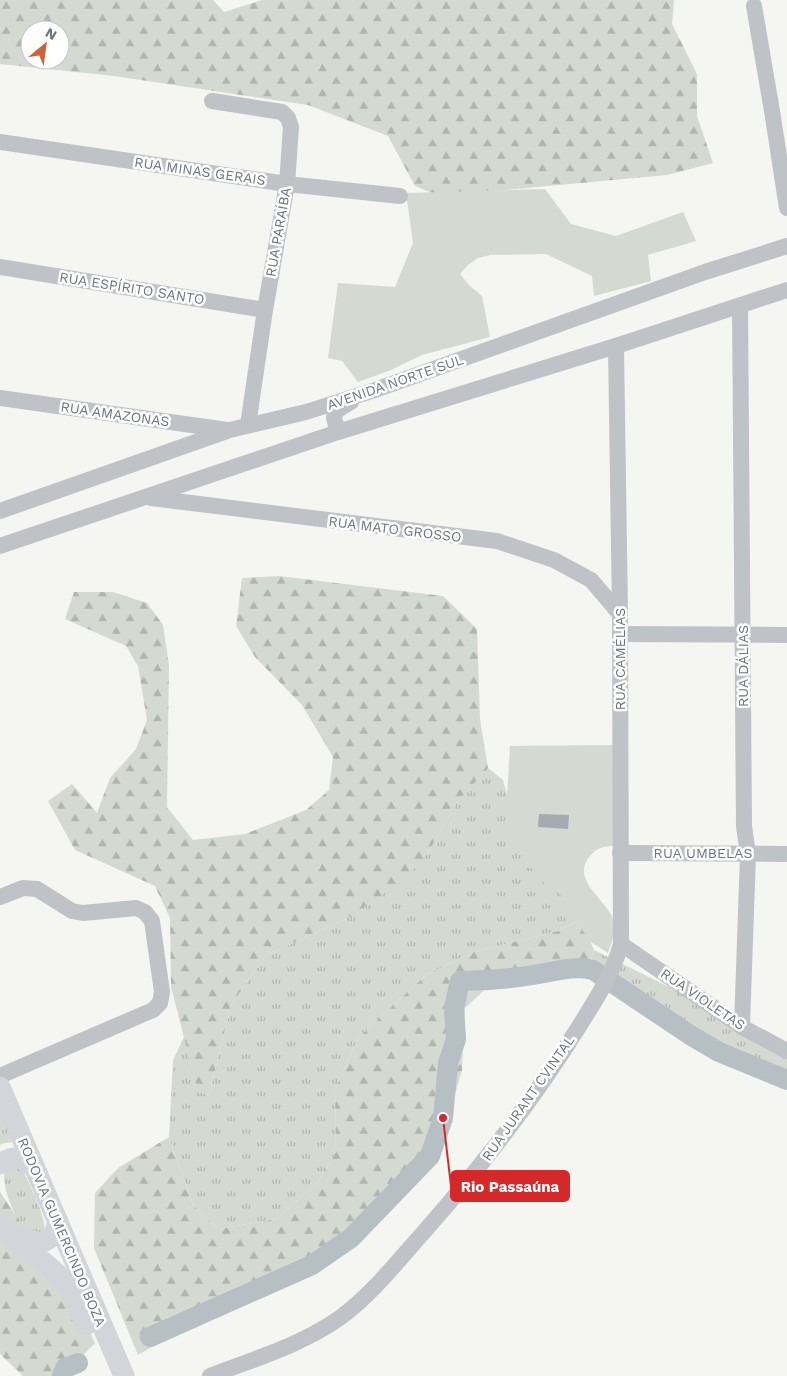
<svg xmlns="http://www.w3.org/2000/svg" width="787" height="1376" font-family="'Work Sans',sans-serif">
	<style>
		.grass { fill: url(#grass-tufts) }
		.forest { fill: url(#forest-firs); fill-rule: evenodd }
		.green { fill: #d4dad2 }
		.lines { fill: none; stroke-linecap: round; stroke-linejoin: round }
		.river { stroke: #b6c0c4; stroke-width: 20 }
		.building { fill: #a5abb1 }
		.minor { stroke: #bfc2c6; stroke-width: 16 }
		.major { stroke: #d2d6da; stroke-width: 21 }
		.labels { text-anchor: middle; stroke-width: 5; stroke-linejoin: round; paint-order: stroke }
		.street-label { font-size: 14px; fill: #687480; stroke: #fff }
		.leader { fill: none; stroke: #d62828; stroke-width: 2 }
		.callout-dot { fill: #d62828; stroke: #fff; stroke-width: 2 }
		.callout { fill: #d62828; stroke: #d62828; stroke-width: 2 }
		.callout-label { font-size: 15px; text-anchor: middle; font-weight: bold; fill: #fff }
	</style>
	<defs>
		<pattern id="grass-tufts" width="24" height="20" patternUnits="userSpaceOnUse" patternTransform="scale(1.25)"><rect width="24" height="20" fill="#d4dad2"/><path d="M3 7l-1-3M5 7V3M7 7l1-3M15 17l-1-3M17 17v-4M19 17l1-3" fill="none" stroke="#b0b5b0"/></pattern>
		<pattern id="forest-firs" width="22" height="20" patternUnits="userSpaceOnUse" patternTransform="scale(1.25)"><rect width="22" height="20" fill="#d4dad2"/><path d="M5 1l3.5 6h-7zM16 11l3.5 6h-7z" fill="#b0b5b0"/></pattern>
	</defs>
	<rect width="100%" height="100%" fill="#f5f5f2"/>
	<g class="grass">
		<path d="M488 768 503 780 515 826 574 886 581 920 558 931 474 952 426 975 358 1038 335 1090 336 1152 318 1182 276 1219 218 1229 193 1205 169 1137 173 1060 184 1037 198 1091 209 1095 231 1005 266 955 346 919 428 853 457 802Z"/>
		<path d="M594 950 787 1045V1080L717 1049 602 976 585 977Z"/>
		<path d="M0 1108 14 1142 5 1143 0 1145Z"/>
		<path d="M5 1168H21C28 1179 48 1221 44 1232L27 1235C16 1219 0 1188 5 1168Z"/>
	</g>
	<g class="forest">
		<path d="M0 0H213L224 12 262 0H674L672 24 697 74V116L713 163 667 175 439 196 415 186 388 136 308 105 114 76 0 64ZM30 30H60V60H30Z"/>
		<path d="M279 576 443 596 477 629 480 719 488 768 457 802 428 853 406 879 346 919 266 955 231 1005 209 1095 198 1092 171 987 170 918 155 886 75 850 48 801 72 784 97 813 110 778 136 749 147 720 138 666 126 646 65 619 74 592H113L147 603 163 625 169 665 167 807 193 840 245 834 306 810 329 790 333 757 302 705 255 657 236 626 242 578Z"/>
		<path d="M581 920 594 950 585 977 491 984 465 1008 462 1070 439 1150 354 1246 308 1274 193 1323 138 1355 94 1248 95 1193 118 1168 169 1137 193 1205 218 1229 276 1219 318 1182 336 1152 335 1090 358 1038 426 975 474 952 558 931Z"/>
		<path d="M0 1192 77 1306 95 1343 63 1376H23L0 1354Z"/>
	</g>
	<g class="green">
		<path d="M545 189 571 224 616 236 683 212 696 241 648 255 651 281 594 296 592 276 546 254 490 255 478 258 468 265 460 274 469 285 482 296 490 337 422 355 391 370 358 382 342 361 328 358 338 283 395 287 413 243 406 193Z"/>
		<path d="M613 745 614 846C604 846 596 848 590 856 570 880 605 898 613 919 617 931 612 941 608 953L591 942 583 931 570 905 559 893 546 885 524 860 510 829 507 796 510 746Z"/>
	</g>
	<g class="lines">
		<g class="river">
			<path d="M150 1337 312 1265 351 1238 430 1156 443 1118 448 1063 456 1039 454 1008 460 981C484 981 508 979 533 975 553 972 573 965 593 970L690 1035 719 1052 787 1080"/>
			<path d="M62 1376 65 1368 78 1363"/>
		</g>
	</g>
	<path class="building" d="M539 814 569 815 568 829 538 827Z"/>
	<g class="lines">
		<g class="minor">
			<path d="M754 6 772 111 787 208"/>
			<path d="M212 101 282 112 288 118 291 127 287 184 265 310 248 425"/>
			<path d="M0 142 287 184 400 196"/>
			<path d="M0 267 265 310"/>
			<path d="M740 306 744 826 748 854 742 1027"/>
			<path d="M0 398 227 430"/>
			<path d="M338 432 334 418 336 411 351 402"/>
			<path d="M151 498 497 541 554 560 591 580 620 614"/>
			<path d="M0 511 230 430 306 412 375 390 705 272 787 246"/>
			<path d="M0 546 338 432 616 346 787 290"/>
			<path d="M620 634 787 635"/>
			<path d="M620 853 787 854"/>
			<path d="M0 897 23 888 37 889 72 911 83 913 136 908 145 912 152 921 162 992 160 1003 153 1010 0 1076"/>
			<path d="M621 944 742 1027 787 1051"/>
			<path d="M210 1376C254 1359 302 1345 341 1317 372 1294 397 1262 423 1233 480 1168 533 1101 578 1028 595 1001 613 974 621 944L620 614 616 346"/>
		</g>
		<g class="major">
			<path d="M0 1087 124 1376"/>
			<path d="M0 1164C14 1154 23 1157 34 1168"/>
			<path d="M0 1223C17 1246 44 1259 63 1280 74 1293 79 1310 86 1325"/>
			<path d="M15 1237 40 1243C51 1239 58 1233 57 1221"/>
		</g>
	</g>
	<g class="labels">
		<g class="street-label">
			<text transform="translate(200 171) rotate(8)" y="5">RUA MINAS GERAIS</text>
			<text transform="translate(278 232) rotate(-80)" y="5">RUA PARAÍBA</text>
			<text transform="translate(132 288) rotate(9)" y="5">RUA ESPÍRITO SANTO</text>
			<text transform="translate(395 382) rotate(-19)" y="5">AVENIDA NORTE SUL</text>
			<text transform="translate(115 414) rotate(8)" y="5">RUA AMAZONAS</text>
			<text transform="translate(395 529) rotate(7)" y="5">RUA MATO GROSSO</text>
			<text transform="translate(620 659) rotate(-90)" y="5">RUA CAMÉLIAS</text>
			<text transform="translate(743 666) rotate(-90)" y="5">RUA DÁLIAS</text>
			<text x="703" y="858">RUA UMBELAS</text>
			<text transform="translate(703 999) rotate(34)" y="5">RUA VIOLETAS</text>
			<text transform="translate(528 1098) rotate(-55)" y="5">RUA JURANT CVINTAL</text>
			<text transform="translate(62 1232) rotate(67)" y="5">RODOVIA GUMERCINDO BOZA</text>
		</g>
	</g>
	<path class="leader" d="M443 1118L451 1186"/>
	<circle class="callout-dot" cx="443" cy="1118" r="5"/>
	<rect class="callout" x="451" y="1171" width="118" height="30" rx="5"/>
	<g class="callout-label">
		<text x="510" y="1192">Rio Passaúna</text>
	</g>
	<g transform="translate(45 45) rotate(29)"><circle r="24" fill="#ffffff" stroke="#c3c7cc"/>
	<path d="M0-4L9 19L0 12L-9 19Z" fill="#cf6139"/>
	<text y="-8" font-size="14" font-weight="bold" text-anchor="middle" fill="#687480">N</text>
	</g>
</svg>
